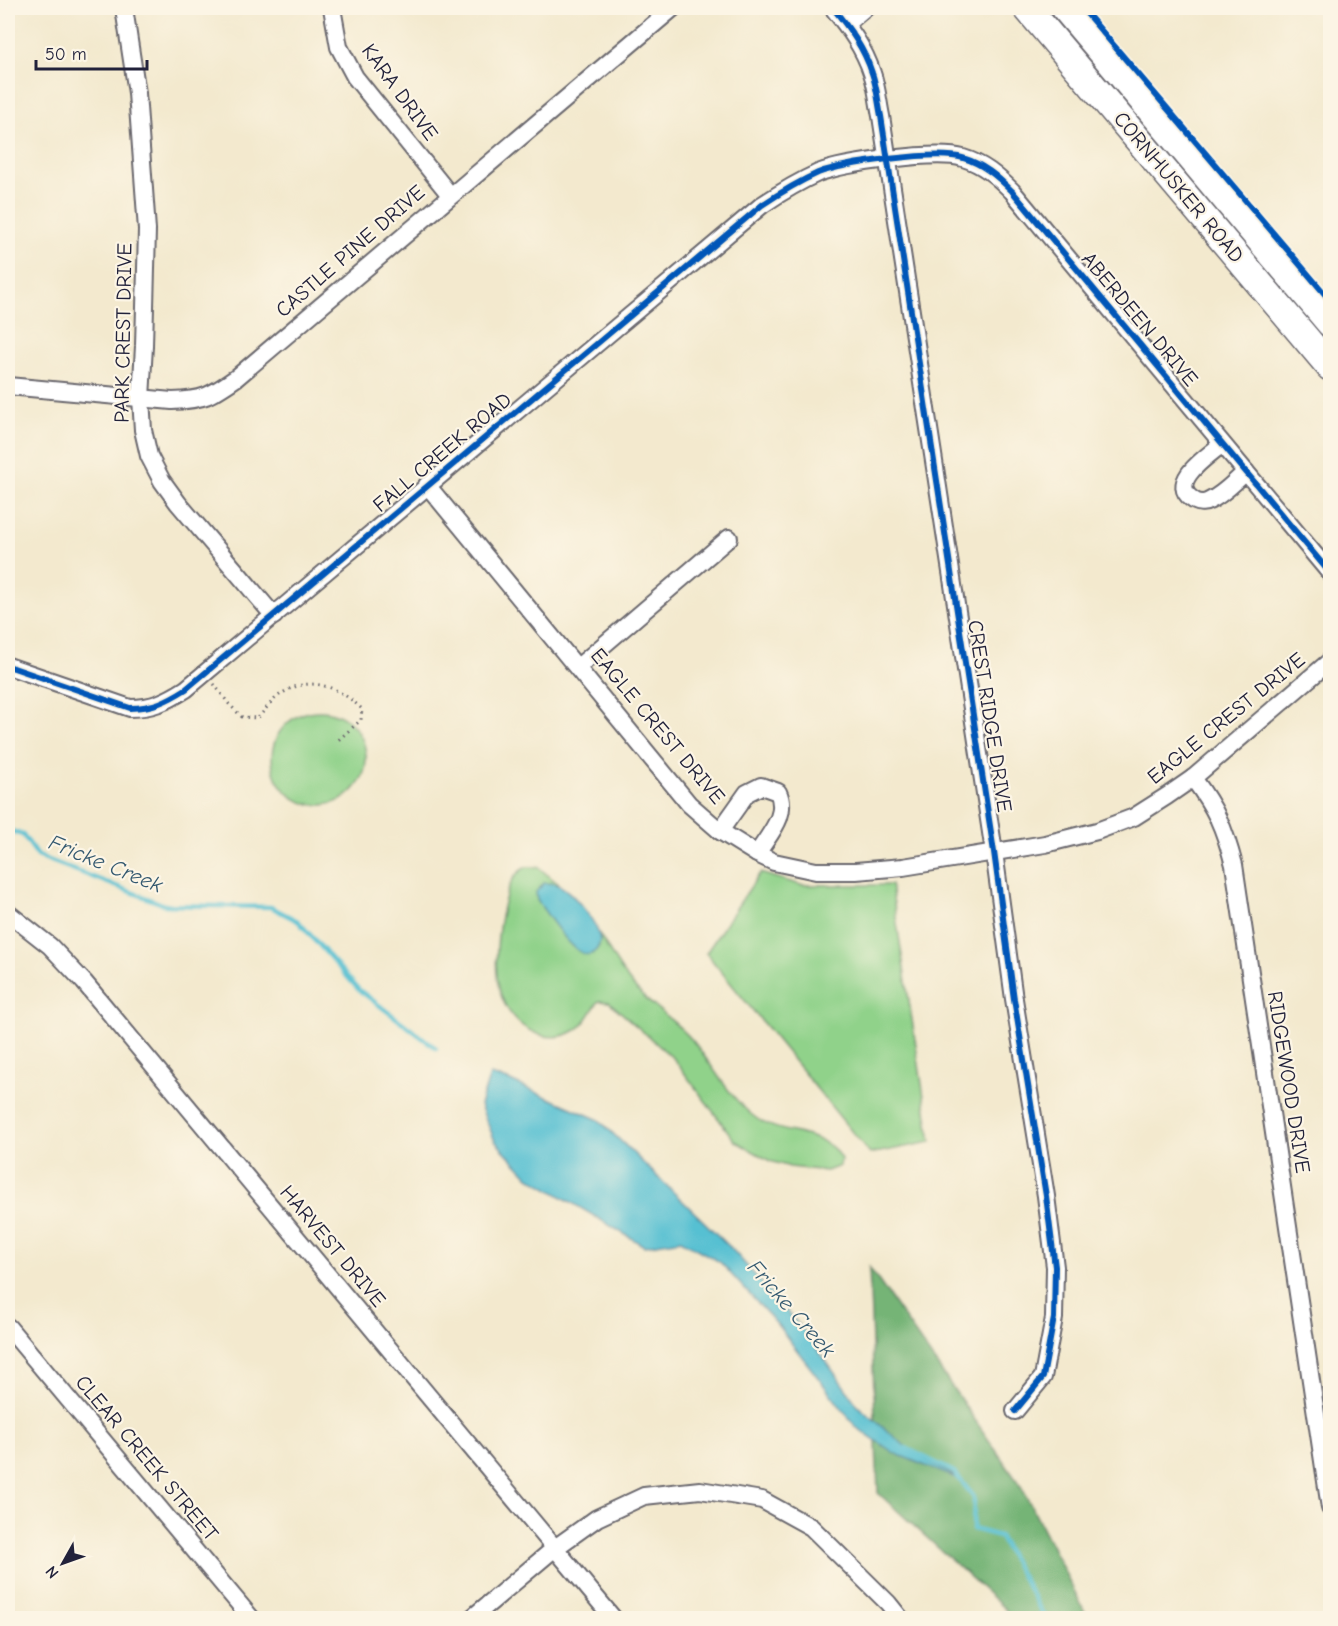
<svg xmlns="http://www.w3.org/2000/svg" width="1338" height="1626" font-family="'Comic Neue',sans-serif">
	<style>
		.green { fill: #90d28a; stroke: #597a62; stroke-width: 1.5 }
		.forest { fill: #74b476; stroke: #4b6b58; stroke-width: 1.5 }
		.water { fill: #56c0d2; stroke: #3c7186; stroke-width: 1.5 }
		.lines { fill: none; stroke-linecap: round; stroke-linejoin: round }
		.stream { stroke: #56c0d2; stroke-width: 4.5 }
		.minor-casing { stroke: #6b686e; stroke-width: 20 }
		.primary-casing { stroke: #6b686e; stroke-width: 30 }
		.path { stroke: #6b686e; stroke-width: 3; stroke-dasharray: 1.5 4.5; stroke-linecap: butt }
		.minor { stroke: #fff; stroke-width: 16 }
		.primary { stroke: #fff; stroke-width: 27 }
		.cycleway-casing { stroke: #fcf5e5; stroke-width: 10 }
		.cycleway { stroke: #0057b8; stroke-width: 6 }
		.labels { text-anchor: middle; stroke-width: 4.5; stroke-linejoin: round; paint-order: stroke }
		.street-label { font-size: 21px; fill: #22223b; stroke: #fcf5e5 }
		.water-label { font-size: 22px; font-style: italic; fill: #345970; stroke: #fcf5e5 }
	</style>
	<rect width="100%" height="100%" fill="#fcf5e5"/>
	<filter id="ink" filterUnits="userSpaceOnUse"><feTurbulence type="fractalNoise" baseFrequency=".0167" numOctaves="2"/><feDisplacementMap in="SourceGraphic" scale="12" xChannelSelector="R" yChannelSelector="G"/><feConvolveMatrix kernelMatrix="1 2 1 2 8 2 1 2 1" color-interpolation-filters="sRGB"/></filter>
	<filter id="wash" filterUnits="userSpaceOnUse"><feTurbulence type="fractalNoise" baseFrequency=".008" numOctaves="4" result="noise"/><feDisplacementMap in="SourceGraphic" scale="24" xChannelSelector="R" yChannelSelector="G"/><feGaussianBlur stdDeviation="1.35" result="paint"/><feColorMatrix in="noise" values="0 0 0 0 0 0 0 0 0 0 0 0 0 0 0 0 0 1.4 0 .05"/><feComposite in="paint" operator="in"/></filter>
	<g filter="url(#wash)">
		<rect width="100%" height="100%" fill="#f3e9ce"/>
		<g class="green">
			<circle cx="319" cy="758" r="47"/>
			<path d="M526 867H538L560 885 551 883 537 900C546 912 578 962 593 952 600 948 600 942 600 935 613 957 626 981 645 998 661 1013 679 1024 693 1041 714 1067 729 1098 756 1118 778 1134 812 1131 833 1148 836 1151 839 1156 841 1159L840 1166 827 1171 790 1167 770 1161 735 1141 674 1059 609 1002 599 1001C591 1010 587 1024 576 1030 546 1048 512 1027 501 995 491 968 499 905 513 879 516 874 521 870 526 867Z"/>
			<path d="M760 873 801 885H891L931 1142 870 1154 706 953Z"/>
		</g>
		<path class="forest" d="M869 1267 1022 1488 1088 1618H1009L1006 1610 878 1493Z"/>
		<g class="water">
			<path d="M544 883C549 883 554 883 558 885 572 891 595 920 599 935 602 945 594 959 582 953 567 945 547 914 537 900L536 892Z"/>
			<path d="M490 1075 508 1080 599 1120 731 1248 806 1333 858 1406 911 1451 961 1480 896 1454 856 1427 776 1323 720 1262 681 1240 644 1246 529 1177 495 1141 480 1105Z"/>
		</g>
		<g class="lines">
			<g class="stream">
				<path d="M8 830 23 835 38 856 165 905 271 907 298 921 359 990 436 1048"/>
				<path d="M906 1448 954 1472 974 1497 973 1529 999 1536 1045 1618"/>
			</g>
		</g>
	</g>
	<g filter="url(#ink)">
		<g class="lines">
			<defs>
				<g id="minor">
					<path d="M124 8 137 93 147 230 144 346 141 398 143 430 149 456 162 481 178 503 274 616"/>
					<path d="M332 8 339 47 355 77 450 195"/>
					<path d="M833 8C849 28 864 48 872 73 877 87 878 102 881 116L994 852 1014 999 1046 1196 1055 1267 1054 1318 1043 1377 1015 1411"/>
					<path d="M846 24 865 8"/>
					<path d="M8 386 172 401C204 400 210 396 236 378L673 8"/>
					<path d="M1222 444C1210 455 1167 481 1192 499 1197 503 1204 504 1209 501 1223 495 1235 481 1246 472"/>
					<path d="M427 485 689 804 720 831 757 854 774 862 816 871H856L903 867 1045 844 1097 831 1134 817 1167 796 1193 778 1330 661"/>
					<path d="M8 666 130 708C153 708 167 701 186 689L762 205C780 193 798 182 818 173 844 163 937 150 963 158 983 164 997 176 1012 191L1330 573"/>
					<path d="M578 667 729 538"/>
					<path d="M1193 778C1216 809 1224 827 1234 865L1330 1508"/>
					<path d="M720 831 747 793 761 786 778 792C789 815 769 834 757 854"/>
					<path d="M8 913 50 946 84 982 613 1618"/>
					<path d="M8 1327 251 1618"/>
					<path d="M472 1618 555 1548 597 1518 644 1496 700 1490 762 1500 811 1527 888 1603 900 1618"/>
				</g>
				<g id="primary">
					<path d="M1027 8 1330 367"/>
					<path d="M1065 8 1330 323"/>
				</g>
			</defs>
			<use href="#minor" class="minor-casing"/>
			<use href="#primary" class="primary-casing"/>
			<path class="path" d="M214 684 229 704 242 717 258 718C265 710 272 700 281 694 310 674 339 687 362 709L361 720 336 742"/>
			<use href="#minor" class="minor"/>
			<use href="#primary" class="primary"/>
			<defs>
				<g id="cycleway">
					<path d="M833 8C849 28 864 48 872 73 877 87 878 102 881 116L994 852 1014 999 1046 1196 1055 1267 1054 1318 1043 1377 1015 1411"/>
					<path d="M1082 8 1330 300"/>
					<path d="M8 666 130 708C153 708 167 701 186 689L762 205C780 193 798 182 818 173 844 163 937 150 963 158 983 164 997 176 1012 191L1330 573"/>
				</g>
			</defs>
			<use href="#cycleway" class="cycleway-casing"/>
			<use href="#cycleway" class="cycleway"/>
		</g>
	</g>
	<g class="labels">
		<g class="street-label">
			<text transform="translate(400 92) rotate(54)" y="7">KARA DRIVE</text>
			<text transform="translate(1179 187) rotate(50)" y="7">CORNHUSKER ROAD</text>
			<text transform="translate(350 251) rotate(-41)" y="7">CASTLE PINE DRIVE</text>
			<text transform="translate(1140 319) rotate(50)" y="7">ABERDEEN DRIVE</text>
			<text transform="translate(123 333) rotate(-89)" y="7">PARK CREST DRIVE</text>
			<text transform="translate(442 452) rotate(-40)" y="7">FALL CREEK ROAD</text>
			<text transform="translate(990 716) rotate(81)" y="7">CREST RIDGE DRIVE</text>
			<text transform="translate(1226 718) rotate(-39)" y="7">EAGLE CREST DRIVE</text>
			<text transform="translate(658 726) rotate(50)" y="7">EAGLE CREST DRIVE</text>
			<text transform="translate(1289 1082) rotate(81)" y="7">RIDGEWOOD DRIVE</text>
			<text transform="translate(333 1246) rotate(50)" y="7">HARVEST DRIVE</text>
			<text transform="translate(147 1458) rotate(50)" y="7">CLEAR CREEK STREET</text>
		</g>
		<g class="water-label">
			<text transform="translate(106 863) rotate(22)" y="8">Fricke Creek</text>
			<text transform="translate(792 1308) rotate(49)" y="8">Fricke Creek</text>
		</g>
	</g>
	<rect width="1338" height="1626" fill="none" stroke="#fcf5e5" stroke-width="30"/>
	<g transform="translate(63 1563) rotate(230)" stroke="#fcf5e5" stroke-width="4.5" paint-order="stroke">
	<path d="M0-4.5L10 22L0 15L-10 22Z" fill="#22223b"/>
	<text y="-9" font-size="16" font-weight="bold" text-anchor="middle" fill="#22223b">N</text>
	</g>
	<path d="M36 60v9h111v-9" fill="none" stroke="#22223b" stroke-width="3"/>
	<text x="45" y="60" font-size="18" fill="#22223b" stroke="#fcf5e5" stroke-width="4.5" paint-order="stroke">50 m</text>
</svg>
